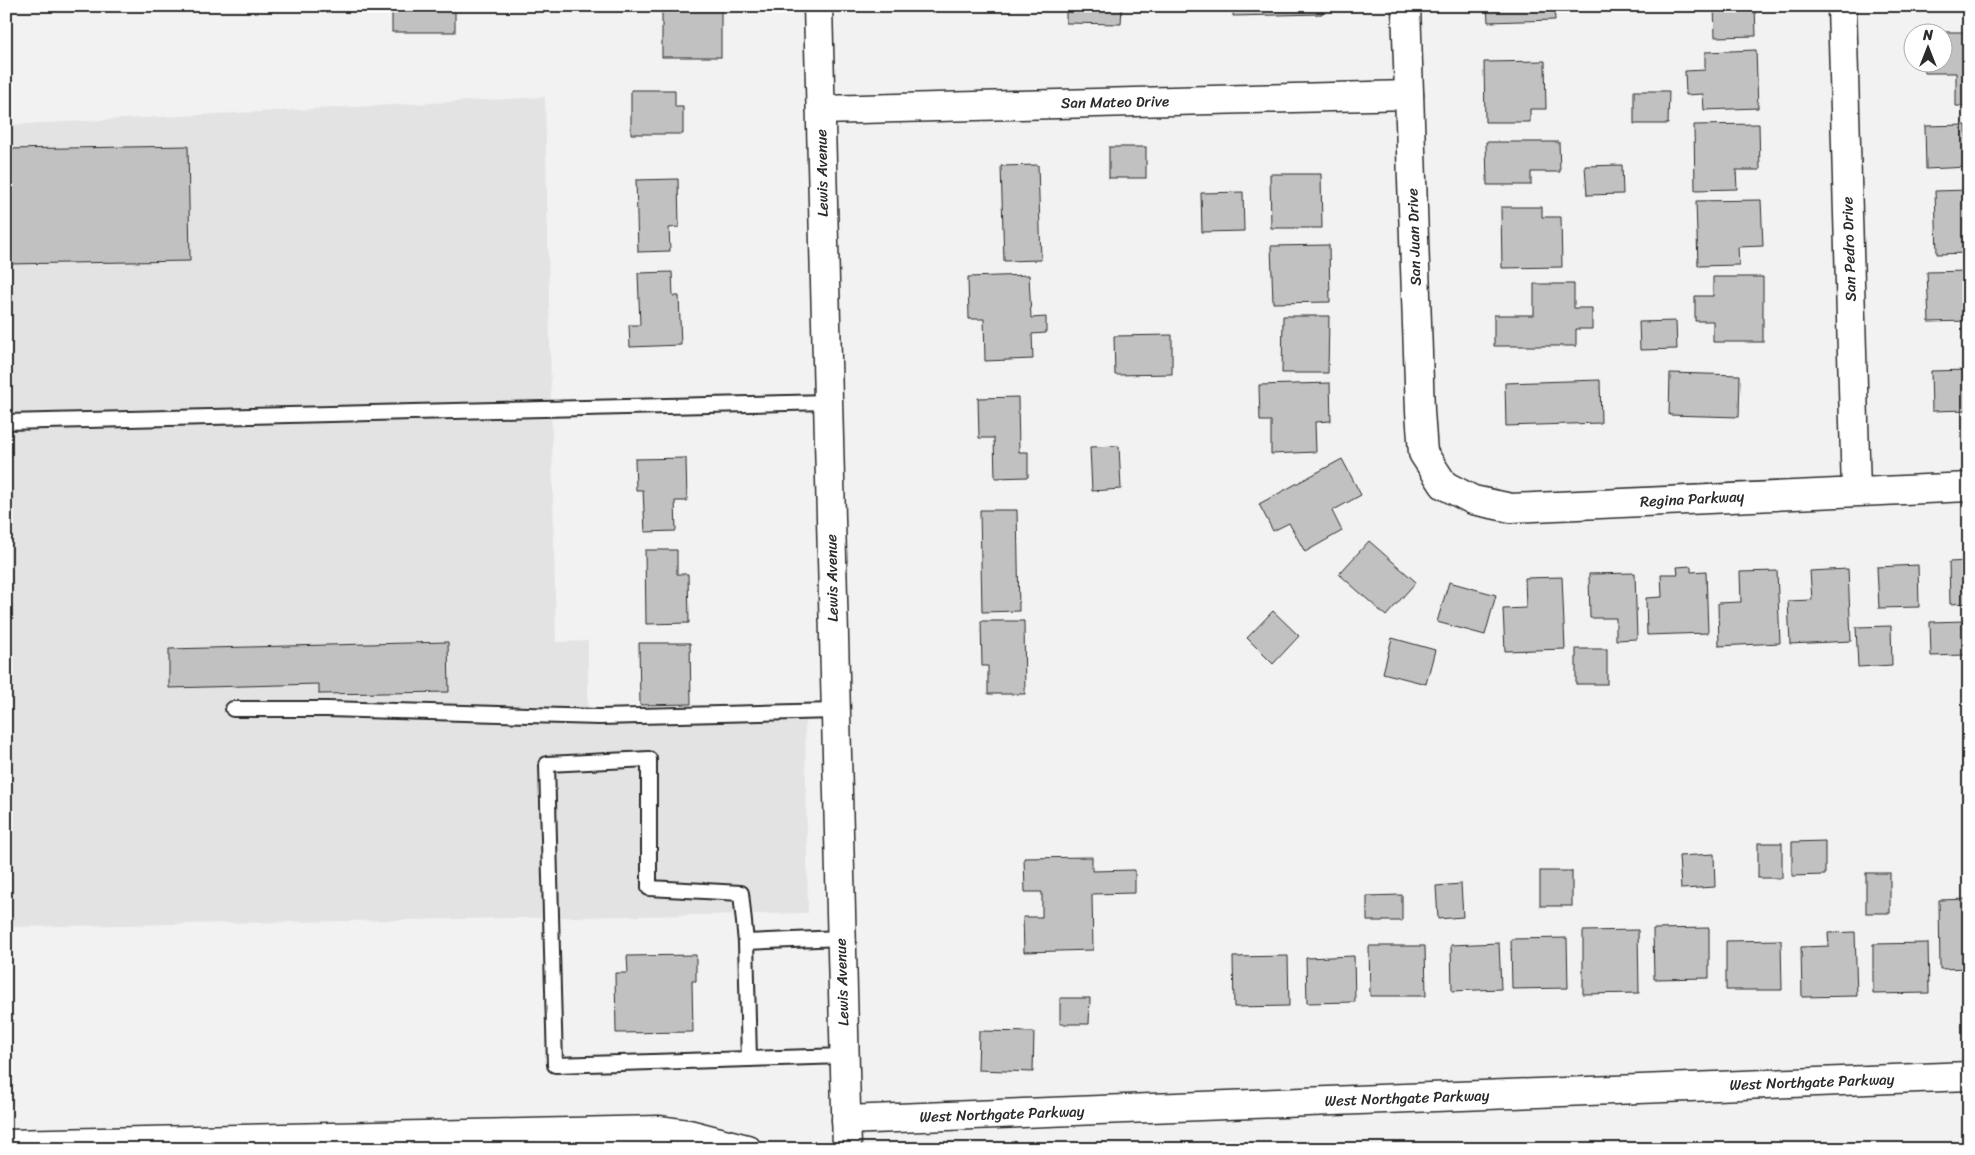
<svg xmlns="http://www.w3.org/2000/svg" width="1975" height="1155" font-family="Sriracha,sans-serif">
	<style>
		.built { fill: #e3e3e3 }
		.building { fill: #c1c1c1; stroke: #2b2b2b }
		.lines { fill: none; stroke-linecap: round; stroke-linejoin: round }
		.lane-casing { stroke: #2b2b2b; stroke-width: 18 }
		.street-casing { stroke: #2b2b2b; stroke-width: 31 }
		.primary-casing { stroke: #2b2b2b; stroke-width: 31 }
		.lane { stroke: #fff; stroke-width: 14 }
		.street { stroke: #fff; stroke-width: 28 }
		.primary { stroke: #fff; stroke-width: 28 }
		.labels { text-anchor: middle; stroke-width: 4.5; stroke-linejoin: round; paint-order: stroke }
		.street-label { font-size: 15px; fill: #2b2b2b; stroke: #fff }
	</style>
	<rect width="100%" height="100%" fill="#f2f2f2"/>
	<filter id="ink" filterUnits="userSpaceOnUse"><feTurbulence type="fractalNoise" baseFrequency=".02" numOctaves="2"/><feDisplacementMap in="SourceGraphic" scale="10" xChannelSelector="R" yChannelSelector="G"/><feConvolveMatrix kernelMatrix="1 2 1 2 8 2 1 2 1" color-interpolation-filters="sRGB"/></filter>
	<g filter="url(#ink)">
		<path class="built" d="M545 97 556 642 588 641V718L805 721 808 913 6 927V125Z"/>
		<g class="building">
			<rect x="392" y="6" width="63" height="26"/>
			<rect x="662" y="6" width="59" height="51"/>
			<path d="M1066 6H1122L1121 24 1066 23Z"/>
			<path d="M1233 6H1322V14L1233 16Z"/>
			<path d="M1487 6H1554L1555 20 1488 22Z"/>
			<path d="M1714 6H1755L1756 36 1715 37Z"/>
			<path d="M1920 6H1964V8L1920 9Z"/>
			<path d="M1932 32H1969V106H1956V73H1925L1924 62H1942V32Z"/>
			<path d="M1756 50 1758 108 1704 110 1703 94 1686 95 1685 71 1705 70V52Z"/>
			<path d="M1545 61 1546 109H1530V122H1485L1484 62Z"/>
			<path d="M631 90H675V107H683V134H631Z"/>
			<path d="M1634 91H1669L1668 124H1634Z"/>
			<path d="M1759 124 1760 170H1736L1737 189 1695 190 1694 125Z"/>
			<path d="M1966 125 1968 167 1926 169 1925 126Z"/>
			<path d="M1486 142H1559L1560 172H1531V185H1487Z"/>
			<path d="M188 146 190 261 6 264V149Z"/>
			<rect x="1109" y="147" width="37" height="31"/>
			<path d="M1038 165 1041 260 1004 261 1001 166Z"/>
			<path d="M1622 165 1623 194 1587 195 1585 166Z"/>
			<path d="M1270 174H1321L1322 228H1271Z"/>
			<path d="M678 179 679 227 669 228 670 251 638 252 636 180Z"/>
			<path d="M1969 190V253L1937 254 1935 191Z"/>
			<path d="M1243 192 1244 231 1202 232 1201 193Z"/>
			<path d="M1761 200 1763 246 1738 247 1739 265 1698 266 1696 201Z"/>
			<path d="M1501 207H1542V217H1561L1562 267 1502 268Z"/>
			<path d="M1329 245 1330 302 1273 303 1271 246Z"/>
			<path d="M1969 271V321L1929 322 1927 272Z"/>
			<path d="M672 272 673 296H679L681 345 630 347 629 325H640L638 273Z"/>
			<path d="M1029 275 1031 318 1046 317V333L1032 334 1033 359 985 361 984 319H969L968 277Z"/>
			<path d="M1713 277H1763V342H1713V321H1695V296H1713Z"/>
			<path d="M1534 284H1574V308H1592V329H1576V346H1494V315H1534Z"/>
			<path d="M1283 316H1329L1328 373H1282Z"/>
			<path d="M1676 321 1677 349 1640 350 1639 322Z"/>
			<path d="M1172 335V374L1115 375 1114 336Z"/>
			<path d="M1969 370V410L1932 411 1931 371Z"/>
			<path d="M1670 373 1740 375 1739 417 1669 415Z"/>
			<path d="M1600 380 1601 423 1506 426 1505 383Z"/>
			<path d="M1330 383 1331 421 1315 422 1316 452 1271 454V421H1260L1259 385Z"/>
			<path d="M1018 397 1019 452H1028V477L995 478 994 438H979L978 398Z"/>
			<path d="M1119 446 1121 489 1092 491 1090 447Z"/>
			<path d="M686 458 687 501H675L676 531 645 532 643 490H636L635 459Z"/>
			<path d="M1342 459 1361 495 1332 511 1342 531 1305 552 1289 523 1273 531 1259 504Z"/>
			<path d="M980 510H1017L1019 611 982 612Z"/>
			<path d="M1369 541 1416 582 1386 616 1339 574Z"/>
			<path d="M645 550H677V574H688L689 623 646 624Z"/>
			<path d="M1969 561V603L1950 604 1949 562Z"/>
			<path d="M1918 565 1919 607 1879 608 1877 567Z"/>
			<path d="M1691 566V572L1706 571 1708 633 1647 635 1646 598 1662 597 1661 574H1678L1677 567Z"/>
			<path d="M1848 569 1851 641 1790 644 1788 601 1812 600 1810 571Z"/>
			<path d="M1777 571 1780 643 1719 646 1718 603 1741 602 1740 572Z"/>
			<path d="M1635 573 1637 639 1616 640V618H1590L1589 574Z"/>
			<path d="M1562 577 1565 649 1505 651 1503 609 1526 608 1525 578Z"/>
			<path d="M1449 582 1496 595 1485 635 1437 622Z"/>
			<path d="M1273 611 1299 636 1273 664 1247 638Z"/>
			<path d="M981 621H1024L1025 694H988V666H982Z"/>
			<path d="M1965 621V655L1931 656 1930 622Z"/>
			<path d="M1891 626 1892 665 1858 667 1856 627Z"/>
			<path d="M1392 638 1435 650 1426 684 1383 673Z"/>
			<path d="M448 642 449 692 319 694V684L169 688V649Z"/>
			<path d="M639 643H690L691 704 640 705Z"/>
			<rect x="1576" y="649" width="31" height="35"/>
			<path d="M1825 841V875L1792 876V842Z"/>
			<rect x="1758" y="843" width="24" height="35"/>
			<path d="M1714 854 1715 887 1681 889 1679 856Z"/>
			<path d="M1092 857V871L1135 870V893L1092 894 1093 950 1024 952 1023 917H1042V892H1025L1024 858Z"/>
			<rect x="1540" y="871" width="32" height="35"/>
			<rect x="1866" y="873" width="24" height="40"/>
			<path d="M1461 884 1463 917 1438 919 1436 886Z"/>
			<path d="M1402 895V921H1367V896Z"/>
			<path d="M1969 899V968L1940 969 1939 900Z"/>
			<path d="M1709 928V978L1654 979 1653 929Z"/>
			<path d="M1638 930 1639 993 1583 994V931Z"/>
			<path d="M1855 932 1857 996 1802 997 1801 947 1829 946 1828 933Z"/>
			<path d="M1567 938 1568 988 1512 989 1511 939Z"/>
			<path d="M1781 940 1782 990H1726V941Z"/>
			<path d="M1499 943 1501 989 1452 991 1451 945Z"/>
			<path d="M1928 943 1929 993 1873 994V944Z"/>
			<path d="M1369 946H1425L1426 996H1370Z"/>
			<path d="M696 955V981H692L693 1032 616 1033 615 973H628L627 956Z"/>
			<path d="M1288 956 1289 1006 1234 1007 1233 957Z"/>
			<path d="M1354 956 1355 1002 1307 1003 1306 958Z"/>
			<path d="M1060 998H1090L1089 1024H1060Z"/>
			<path d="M979 1031 1034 1032 1033 1072 978 1070Z"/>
		</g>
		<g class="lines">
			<defs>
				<g id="lane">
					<path d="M6 422 828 402"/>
					<path d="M233 709H327L599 717 835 711"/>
					<path d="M841 938 746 942 749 1059 844 1056"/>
					<path d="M746 942 741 893 649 888V759L547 764 555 1065 749 1059"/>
				</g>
				<g id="street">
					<path d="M1406 6 1420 411 1423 453 1444 485 1473 500 1511 508 1969 487"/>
					<path d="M1842 6 1856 491"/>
					<path d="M821 110 1409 95"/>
					<path d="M846 1120 1969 1076"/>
					<path d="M6 1144 660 1130 689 1134 747 1149"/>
				</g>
				<path id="primary" d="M818 6 847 1149"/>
			</defs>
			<use href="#lane" class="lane-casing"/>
			<use href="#street" class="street-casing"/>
			<use href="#primary" class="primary-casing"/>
			<use href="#lane" class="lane"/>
			<use href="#street" class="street"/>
			<use href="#primary" class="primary"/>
		</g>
	</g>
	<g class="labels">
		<g class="street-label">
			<text transform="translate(1115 102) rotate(-1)" y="5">San Mateo Drive</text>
			<text transform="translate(822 173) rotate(-91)" y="5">Lewis Avenue</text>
			<text transform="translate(1414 237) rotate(-92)" y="5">San Juan Drive</text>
			<text transform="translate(1849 249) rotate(-92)" y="5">San Pedro Drive</text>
			<text transform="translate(1692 499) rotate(-3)" y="5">Regina Parkway</text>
			<text transform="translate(832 578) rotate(-91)" y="5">Lewis Avenue</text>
			<text transform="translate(842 982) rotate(-92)" y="5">Lewis Avenue</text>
			<text transform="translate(1812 1082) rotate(-2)" y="5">West Northgate Parkway</text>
			<text transform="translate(1407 1098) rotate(-2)" y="5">West Northgate Parkway</text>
			<text transform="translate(1002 1114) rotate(-2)" y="5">West Northgate Parkway</text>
		</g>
	</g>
	<rect width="1975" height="1155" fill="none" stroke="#fff" stroke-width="25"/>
	<rect x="12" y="12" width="1950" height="1130" fill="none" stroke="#2b2b2b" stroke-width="2" filter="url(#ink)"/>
	<g transform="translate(1928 48)"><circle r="24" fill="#ffffff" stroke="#aaaaaa"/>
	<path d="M0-4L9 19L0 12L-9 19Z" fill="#2b2b2b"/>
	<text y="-8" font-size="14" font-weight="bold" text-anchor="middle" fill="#2b2b2b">N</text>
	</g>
</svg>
